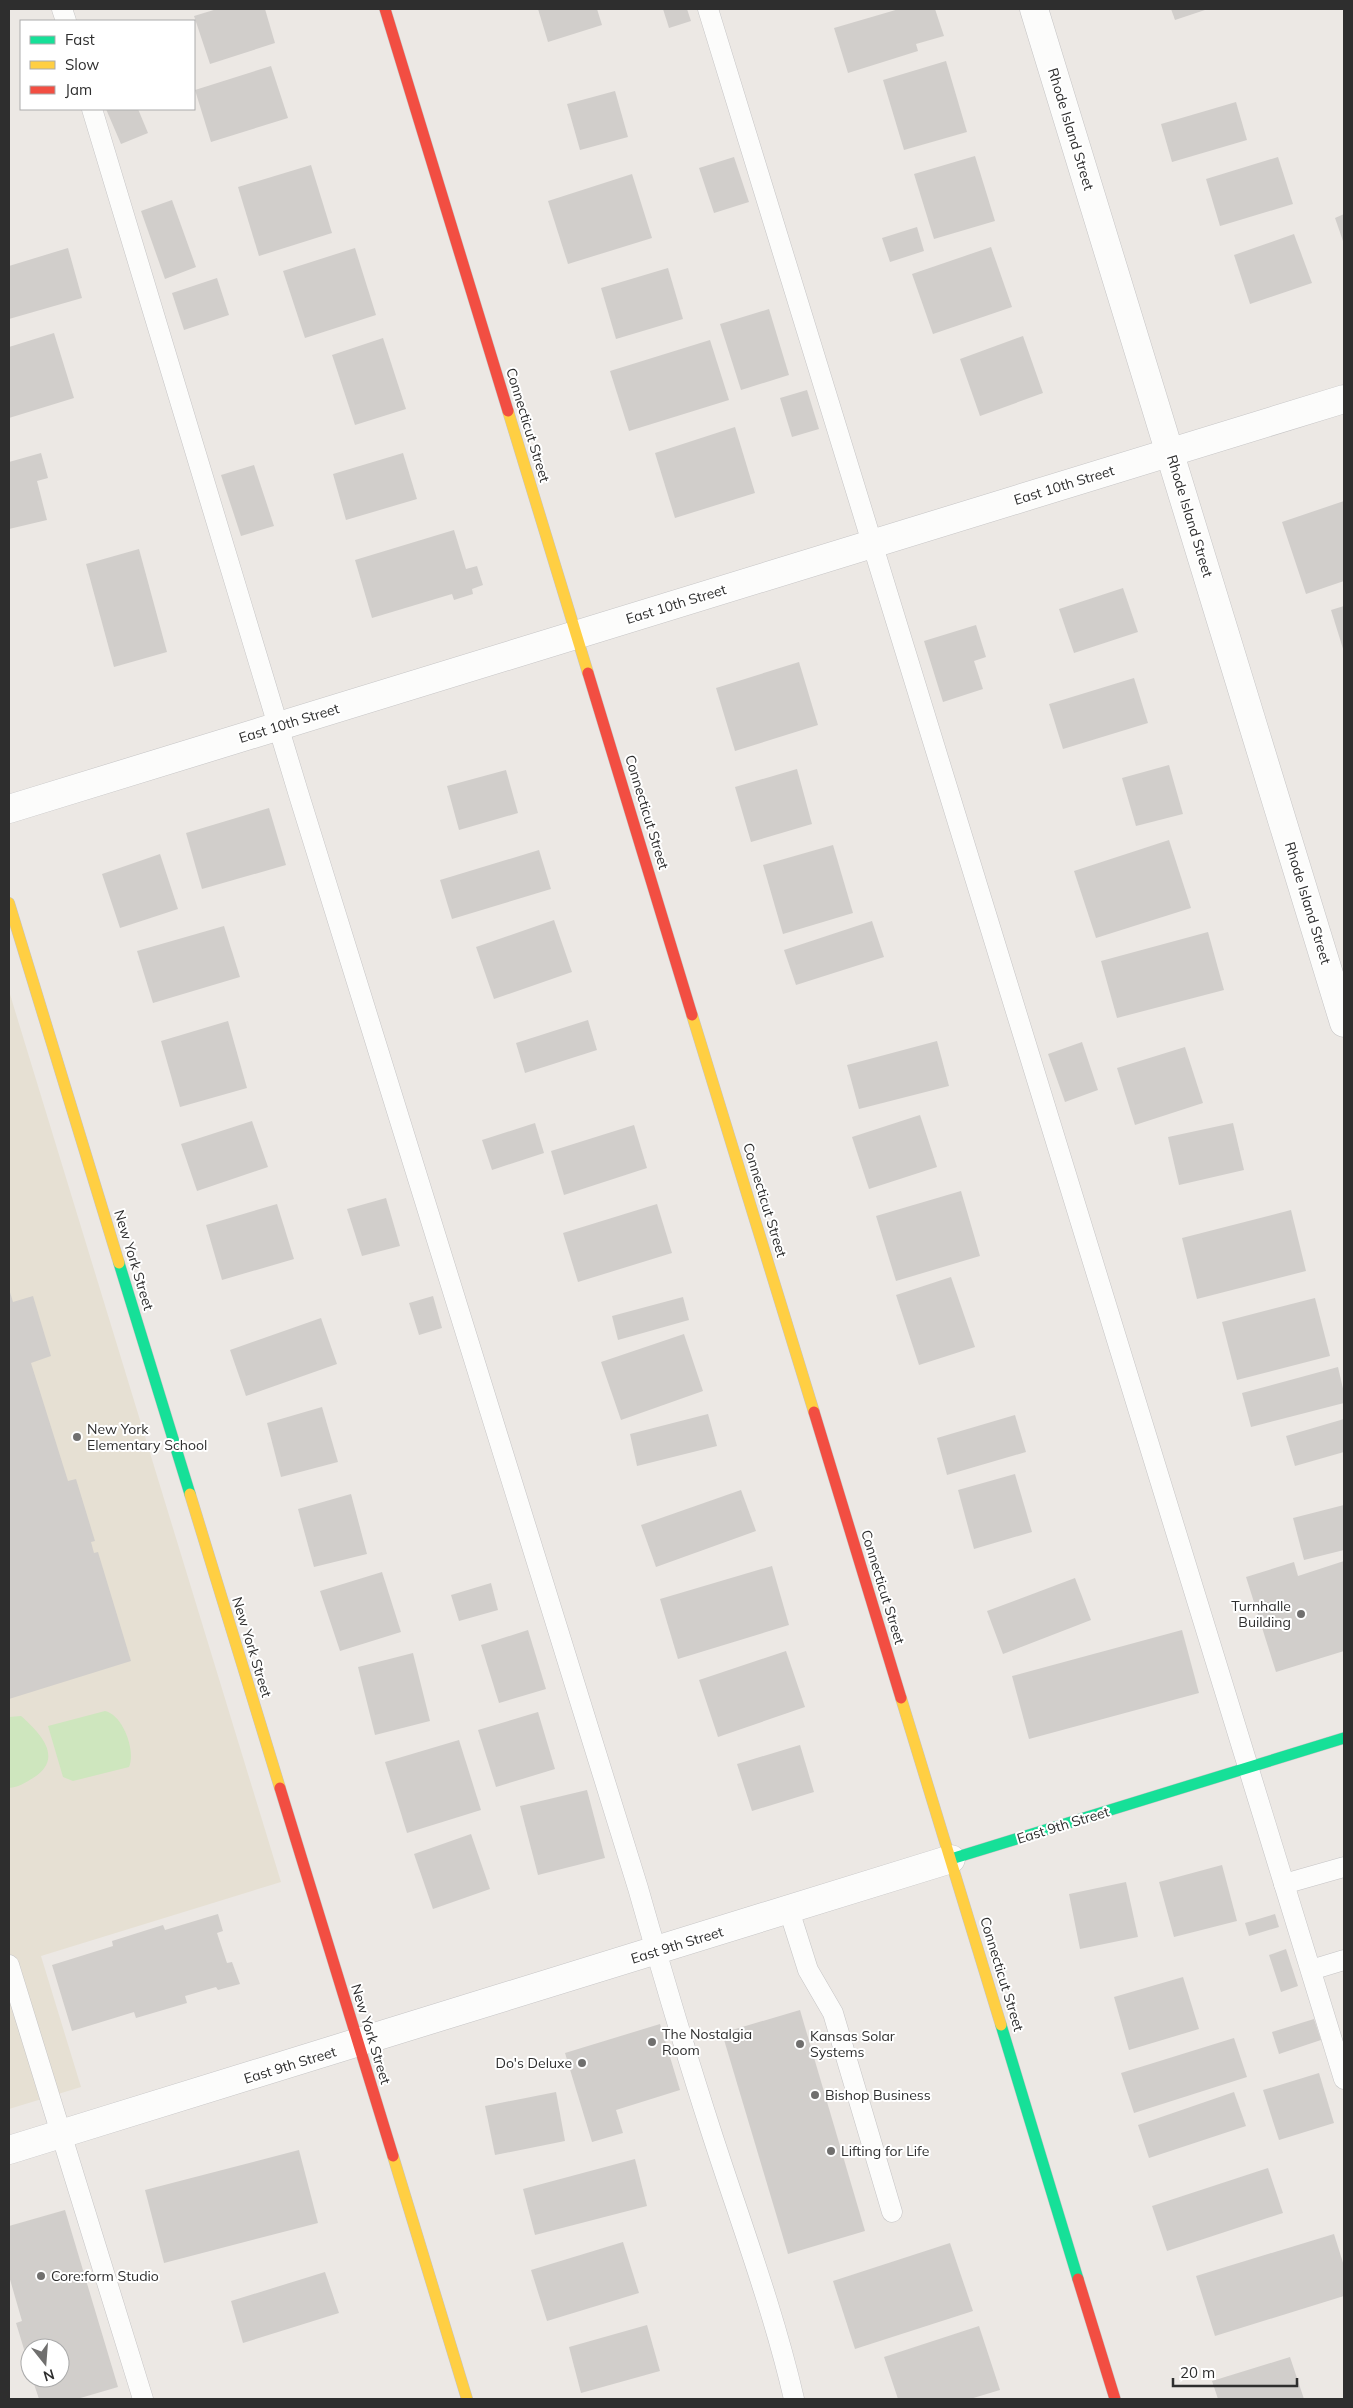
<svg xmlns="http://www.w3.org/2000/svg" width="1353" height="2408" font-family="Mulish,sans-serif">
	<style>
		.education { fill: #e6e0d3 }
		.green { fill: #cee6be }
		.building { fill: #d1cecb }
		.lines { fill: none; stroke-linecap: round; stroke-linejoin: round }
		.lane-casing { stroke: #c5c4c5; stroke-width: 21 }
		.street-casing { stroke: #c5c4c5; stroke-width: 29 }
		.fast-casing { stroke: #c5c4c5; stroke-width: 12 }
		.slow-casing { stroke: #c5c4c5; stroke-width: 12 }
		.jam-casing { stroke: #c5c4c5; stroke-width: 12 }
		.lane { stroke: #fcfcfb; stroke-width: 20 }
		.street { stroke: #fcfcfb; stroke-width: 28 }
		.fast { stroke: #16e098; stroke-width: 11 }
		.slow { stroke: #ffcf43; stroke-width: 11 }
		.jam { stroke: #f24e42; stroke-width: 11 }
		.poi-dot { fill: #706f6e; stroke: #fff; stroke-width: 2 }
		.labels { text-anchor: middle; stroke-width: 4; stroke-linejoin: round; paint-order: stroke }
		.street-label { font-size: 14px; fill: #2e2e2e; stroke: #fff }
		.poi-label { font-size: 14px; fill: #2e2e2e; stroke: #fff; text-anchor: start }
	</style>
	<rect width="100%" height="100%" fill="#ece8e4"/>
	<path class="education" d="M9 991 281 1882 41 1956 81 2087 9 2109Z"/>
	<g class="green">
		<path d="M105 1711C123 1715 136 1751 129 1767L73 1781 63 1777 48 1726Z"/>
		<path d="M21 1716C40 1733 65 1758 33 1778 25 1783 19 1787 9 1788V1717Z"/>
	</g>
	<g class="building">
		<path d="M217 9H265L275 43 210 64 194 16Z"/>
		<path d="M538 9H597L602 25 548 42Z"/>
		<path d="M663 9H687L691 21 669 28Z"/>
		<path d="M899 9H935L944 36 916 44 918 51 848 73 834 28Z"/>
		<path d="M1171 9H1208L1175 20Z"/>
		<path d="M946 61 967 132 904 150 883 80Z"/>
		<path d="M271 66 288 118 211 142 195 90Z"/>
		<path d="M615 91 628 137 580 150 567 104Z"/>
		<path d="M1236 102 1247 140 1172 162 1161 124Z"/>
		<path d="M106 109H138L148 133 121 144Z"/>
		<path d="M975 156 995 221 934 239 914 174Z"/>
		<path d="M734 157 749 202 714 213 699 168Z"/>
		<path d="M1278 157 1293 204 1220 226 1206 179Z"/>
		<path d="M311 165 332 233 259 256 238 187Z"/>
		<path d="M632 174 652 238 568 264 548 201Z"/>
		<path d="M172 200 196 267 165 279 141 211Z"/>
		<path d="M1344 214V244L1335 218Z"/>
		<path d="M917 227 924 251 890 262 882 238Z"/>
		<path d="M1294 234 1312 283 1250 304 1234 255Z"/>
		<path d="M991 247 1012 307 933 334 912 274Z"/>
		<path d="M68 248 82 298 9 319V266Z"/>
		<path d="M355 248 376 315 305 338 283 271Z"/>
		<path d="M668 268 683 319 616 339 601 288Z"/>
		<path d="M217 278 229 315 184 330 172 293Z"/>
		<path d="M769 309 789 375 741 390 720 324Z"/>
		<path d="M54 333 74 398 9 418V347Z"/>
		<path d="M1023 336 1043 393 980 416 960 359Z"/>
		<path d="M383 338 406 409 355 425 332 355Z"/>
		<path d="M710 340 729 400 629 431 610 371Z"/>
		<path d="M807 390 819 429 792 437 780 398Z"/>
		<path d="M735 427 755 493 675 518 655 453Z"/>
		<path d="M41 453 48 478 37 481 47 520 9 529V462Z"/>
		<path d="M403 453 417 499 346 520 333 474Z"/>
		<path d="M254 465 274 526 241 536 221 475Z"/>
		<path d="M1344 501V581L1306 594 1282 522Z"/>
		<path d="M454 530 466 569 477 566 483 585 472 589 473 594 454 600 452 594 372 618 355 560Z"/>
		<path d="M139 549 167 652 114 667 86 564Z"/>
		<path d="M1123 588 1138 632 1074 653 1059 609Z"/>
		<path d="M1344 606V652L1331 610Z"/>
		<path d="M976 625 986 657 974 661 983 689 943 702 924 641Z"/>
		<path d="M799 662 818 725 735 751 716 688Z"/>
		<path d="M1134 678 1148 723 1063 749 1049 704Z"/>
		<path d="M1169 765 1183 814 1136 826 1122 778Z"/>
		<path d="M797 769 812 824 751 842 735 787Z"/>
		<path d="M506 770 518 813 459 830 447 786Z"/>
		<path d="M269 808 286 865 202 889 186 833Z"/>
		<path d="M1169 840 1191 908 1096 938 1074 871Z"/>
		<path d="M833 845 853 913 783 934 763 865Z"/>
		<path d="M539 850 551 889 452 919 440 880Z"/>
		<path d="M160 854 178 909 120 928 102 874Z"/>
		<path d="M554 920 572 972 494 999 476 947Z"/>
		<path d="M872 921 884 957 796 985 784 950Z"/>
		<path d="M224 926 240 977 153 1003 137 951Z"/>
		<path d="M1208 932 1224 990 1117 1018 1101 961Z"/>
		<path d="M588 1020 597 1050 525 1073 516 1043Z"/>
		<path d="M228 1021 247 1088 180 1107 161 1041Z"/>
		<path d="M937 1041 949 1086 859 1109 847 1065Z"/>
		<path d="M1082 1042 1098 1090 1065 1102 1048 1054Z"/>
		<path d="M1185 1047 1203 1103 1135 1125 1117 1068Z"/>
		<path d="M920 1115 937 1167 869 1189 852 1137Z"/>
		<path d="M252 1121 268 1167 197 1191 181 1144Z"/>
		<path d="M535 1123 544 1153 492 1170 482 1140Z"/>
		<path d="M1233 1123 1244 1170 1179 1185 1168 1137Z"/>
		<path d="M634 1125 647 1168 564 1195 551 1151Z"/>
		<path d="M961 1191 980 1256 896 1281 876 1216Z"/>
		<path d="M386 1198 400 1246 362 1256 347 1209Z"/>
		<path d="M277 1204 294 1259 222 1280 206 1225Z"/>
		<path d="M657 1204 672 1253 578 1282 563 1233Z"/>
		<path d="M1291 1210 1306 1271 1197 1299 1182 1238Z"/>
		<path d="M951 1277 975 1347 919 1365 896 1295Z"/>
		<path d="M9 1289 13 1302 33 1296 51 1356 31 1363 68 1481 76 1479 95 1541 91 1542 94 1553 98 1552 131 1661 9 1699Z"/>
		<path d="M433 1296 442 1328 419 1335 409 1303Z"/>
		<path d="M683 1297 689 1320 618 1340 612 1316Z"/>
		<path d="M1315 1298 1330 1356 1237 1380 1222 1322Z"/>
		<path d="M321 1318 337 1364 246 1396 230 1350Z"/>
		<path d="M684 1334 703 1391 621 1420 601 1362Z"/>
		<path d="M1338 1367 1344 1393V1403L1251 1427 1242 1393Z"/>
		<path d="M322 1407 338 1462 281 1477 267 1423Z"/>
		<path d="M708 1414 717 1446 637 1466 630 1434Z"/>
		<path d="M1015 1415 1026 1452 947 1475 937 1438Z"/>
		<path d="M1344 1419V1452L1295 1466 1286 1436Z"/>
		<path d="M1015 1474 1032 1532 974 1549 958 1490Z"/>
		<path d="M741 1490 756 1531 656 1567 641 1525Z"/>
		<path d="M351 1494 367 1554 314 1567 298 1509Z"/>
		<path d="M1344 1505V1550L1304 1560 1293 1518Z"/>
		<path d="M1344 1561V1651L1276 1672 1246 1577 1294 1562 1298 1576Z"/>
		<path d="M772 1566 789 1625 678 1659 660 1599Z"/>
		<path d="M382 1572 401 1632 340 1651 320 1591Z"/>
		<path d="M1075 1578 1091 1620 1003 1654 987 1611Z"/>
		<path d="M491 1583 498 1610 459 1621 451 1595Z"/>
		<path d="M528 1630 546 1689 499 1703 481 1645Z"/>
		<path d="M1182 1630 1199 1693 1029 1739 1012 1676Z"/>
		<path d="M786 1651 805 1707 718 1737 699 1680Z"/>
		<path d="M413 1653 430 1721 375 1735 358 1667Z"/>
		<path d="M538 1712 555 1769 496 1787 478 1730Z"/>
		<path d="M459 1740 481 1810 407 1833 385 1762Z"/>
		<path d="M800 1745 814 1792 752 1811 737 1764Z"/>
		<path d="M587 1790 605 1858 538 1875 520 1806Z"/>
		<path d="M471 1834 490 1889 433 1909 414 1854Z"/>
		<path d="M1222 1865 1237 1921 1174 1937 1159 1882Z"/>
		<path d="M1126 1882 1138 1937 1080 1949 1069 1894Z"/>
		<path d="M218 1914 223 1931 217 1933 227 1963 232 1962 240 1984 218 1990 216 1987 185 1996 187 2003 136 2018 134 2012 72 2031 52 1965 113 1946 112 1941 163 1925 165 1930Z"/>
		<path d="M1275 1914 1279 1927 1249 1936 1245 1923Z"/>
		<path d="M1286 1949 1298 1986 1281 1992 1269 1955Z"/>
		<path d="M1183 1977 1199 2029 1129 2050 1114 1997Z"/>
		<path d="M800 2010 865 2231 788 2254 722 2033Z"/>
		<path d="M1314 2019 1321 2040 1279 2054 1272 2032Z"/>
		<path d="M660 2024 680 2090 616 2110 623 2133 592 2142 565 2053Z"/>
		<path d="M1234 2038 1247 2077 1134 2113 1121 2073Z"/>
		<path d="M1319 2073 1334 2123 1279 2140 1263 2090Z"/>
		<path d="M556 2092 565 2141 495 2155 485 2106Z"/>
		<path d="M1234 2092 1246 2126 1149 2158 1138 2125Z"/>
		<path d="M299 2150 318 2223 164 2263 145 2190Z"/>
		<path d="M635 2159 647 2206 535 2235 523 2189Z"/>
		<path d="M1268 2168 1283 2213 1167 2251 1152 2206Z"/>
		<path d="M65 2210 118 2387 77 2399H39L32 2378H60V2348H30V2369L16 2323 22 2321 9 2276V2226Z"/>
		<path d="M1334 2234 1344 2266V2296L1215 2336 1196 2276Z"/>
		<path d="M623 2242 639 2293 547 2321 531 2270Z"/>
		<path d="M950 2243 973 2311 855 2349 833 2281Z"/>
		<path d="M325 2272 339 2313 243 2343 231 2301Z"/>
		<path d="M647 2325 660 2371 581 2393 569 2347Z"/>
		<path d="M979 2326 1000 2390 970 2399H898L884 2357Z"/>
		<path d="M1290 2357 1304 2399H1218L1212 2381Z"/>
	</g>
	<g class="lines">
		<defs>
			<g id="lane">
				<path d="M62 9 66 21"/>
				<path d="M708 9 1344 2079"/>
				<path d="M92 109 298 792 638 1888C661 1969 685 2051 711 2131 740 2221 773 2308 794 2399"/>
				<path d="M1284 1884 1344 1867"/>
				<path d="M789 1910 808 1970 833 2013 892 2212"/>
				<path d="M9 1965 143 2399"/>
				<path d="M1311 1970 1344 1960"/>
			</g>
			<g id="street">
				<path d="M1034 9 1344 1023"/>
				<path d="M9 809 1344 399"/>
				<path d="M9 2150 951 1859"/>
			</g>
			<g id="fast">
				<path d="M119 1263 190 1494"/>
				<path d="M951 1859 1344 1738"/>
				<path d="M1001 2025 1078 2279"/>
			</g>
			<g id="slow">
				<path d="M508 411 588 673"/>
				<path d="M9 903 119 1263"/>
				<path d="M692 1015 814 1412"/>
				<path d="M190 1494 280 1788"/>
				<path d="M901 1698 1001 2025"/>
				<path d="M393 2156 467 2399"/>
			</g>
			<g id="jam">
				<path d="M385 9 508 411"/>
				<path d="M588 673 692 1015"/>
				<path d="M814 1412 901 1698"/>
				<path d="M280 1788 393 2156"/>
				<path d="M1078 2279 1115 2399"/>
			</g>
		</defs>
		<use href="#lane" class="lane-casing"/>
		<use href="#street" class="street-casing"/>
		<use href="#fast" class="fast-casing"/>
		<use href="#slow" class="slow-casing"/>
		<use href="#jam" class="jam-casing"/>
		<use href="#lane" class="lane"/>
		<use href="#street" class="street"/>
		<use href="#fast" class="fast"/>
		<use href="#slow" class="slow"/>
		<use href="#jam" class="jam"/>
	</g>
	<g class="poi-dot">
		<circle cx="77" cy="1437" r="5"/>
		<circle cx="1301" cy="1614" r="5"/>
		<circle cx="652" cy="2042" r="5"/>
		<circle cx="800" cy="2044" r="5"/>
		<circle cx="582" cy="2063" r="5"/>
		<circle cx="815" cy="2095" r="5"/>
		<circle cx="831" cy="2151" r="5"/>
		<circle cx="41" cy="2276" r="5"/>
	</g>
	<g class="labels">
		<g class="street-label">
			<text transform="translate(1071 129) rotate(73)" y="5">Rhode Island Street</text>
			<text transform="translate(528 425) rotate(73)" y="5">Connecticut Street</text>
			<text transform="translate(1064 485) rotate(-17)" y="5">East 10th Street</text>
			<text transform="translate(1190 516) rotate(73)" y="5">Rhode Island Street</text>
			<text transform="translate(676 604) rotate(-17)" y="5">East 10th Street</text>
			<text transform="translate(289 723) rotate(-17)" y="5">East 10th Street</text>
			<text transform="translate(647 812) rotate(73)" y="5">Connecticut Street</text>
			<text transform="translate(1308 903) rotate(73)" y="5">Rhode Island Street</text>
			<text transform="translate(765 1200) rotate(73)" y="5">Connecticut Street</text>
			<text transform="translate(134 1260) rotate(73)" y="5">New York Street</text>
			<text transform="translate(883 1587) rotate(73)" y="5">Connecticut Street</text>
			<text transform="translate(252 1647) rotate(73)" y="5">New York Street</text>
			<text transform="translate(1063 1825) rotate(-17)" y="5">East 9th Street</text>
			<text transform="translate(677 1945) rotate(-17)" y="5">East 9th Street</text>
			<text transform="translate(1002 1974) rotate(73)" y="5">Connecticut Street</text>
			<text transform="translate(371 2034) rotate(73)" y="5">New York Street</text>
			<text transform="translate(290 2065) rotate(-17)" y="5">East 9th Street</text>
		</g>
		<g class="poi-label">
			<text x="87" y="1434">New York<tspan x="87" dy="16">Elementary School</tspan></text>
			<text x="1291" y="1611" text-anchor="end">Turnhalle<tspan x="1291" dy="16">Building</tspan></text>
			<text x="662" y="2039">The Nostalgia<tspan x="662" dy="16">Room</tspan></text>
			<text x="810" y="2041">Kansas Solar<tspan x="810" dy="16">Systems</tspan></text>
			<text x="572" y="2068" text-anchor="end">Do's Deluxe</text>
			<text x="825" y="2100">Bishop Business</text>
			<text x="841" y="2156">Lifting for Life</text>
			<text x="51" y="2281">Core:form Studio</text>
		</g>
	</g>
	<rect width="1353" height="2408" fill="none" stroke="#2e2e2e" stroke-width="20"/>
	<rect x="20" y="20" width="175" height="90" fill="#ffffff" stroke="#ababab"/>
	<rect x="30" y="36" width="25" height="8" fill="#16e098" stroke="#ababab"/>
	<text x="65" y="45" font-size="15" fill="#2e2e2e">Fast</text>
	<rect x="30" y="61" width="25" height="8" fill="#ffcf43" stroke="#ababab"/>
	<text x="65" y="70" font-size="15" fill="#2e2e2e">Slow</text>
	<rect x="30" y="86" width="25" height="8" fill="#f24e42" stroke="#ababab"/>
	<text x="65" y="95" font-size="15" fill="#2e2e2e">Jam</text>
	<g transform="translate(45 2363) rotate(163)"><circle r="24" fill="#ffffff" stroke="#ababab"/>
	<path d="M0-4L9 19L0 12L-9 19Z" fill="#706f6e"/>
	<text y="-8" font-size="14" font-weight="bold" text-anchor="middle" fill="#2e2e2e">N</text>
	</g>
	<path d="M1173 2378v8h124v-8" fill="none" stroke="#2e2e2e" stroke-width="2.5"/>
	<text x="1180" y="2378" font-size="15" fill="#2e2e2e" stroke="#ffffff" stroke-width="4" paint-order="stroke">20 m</text>
</svg>
